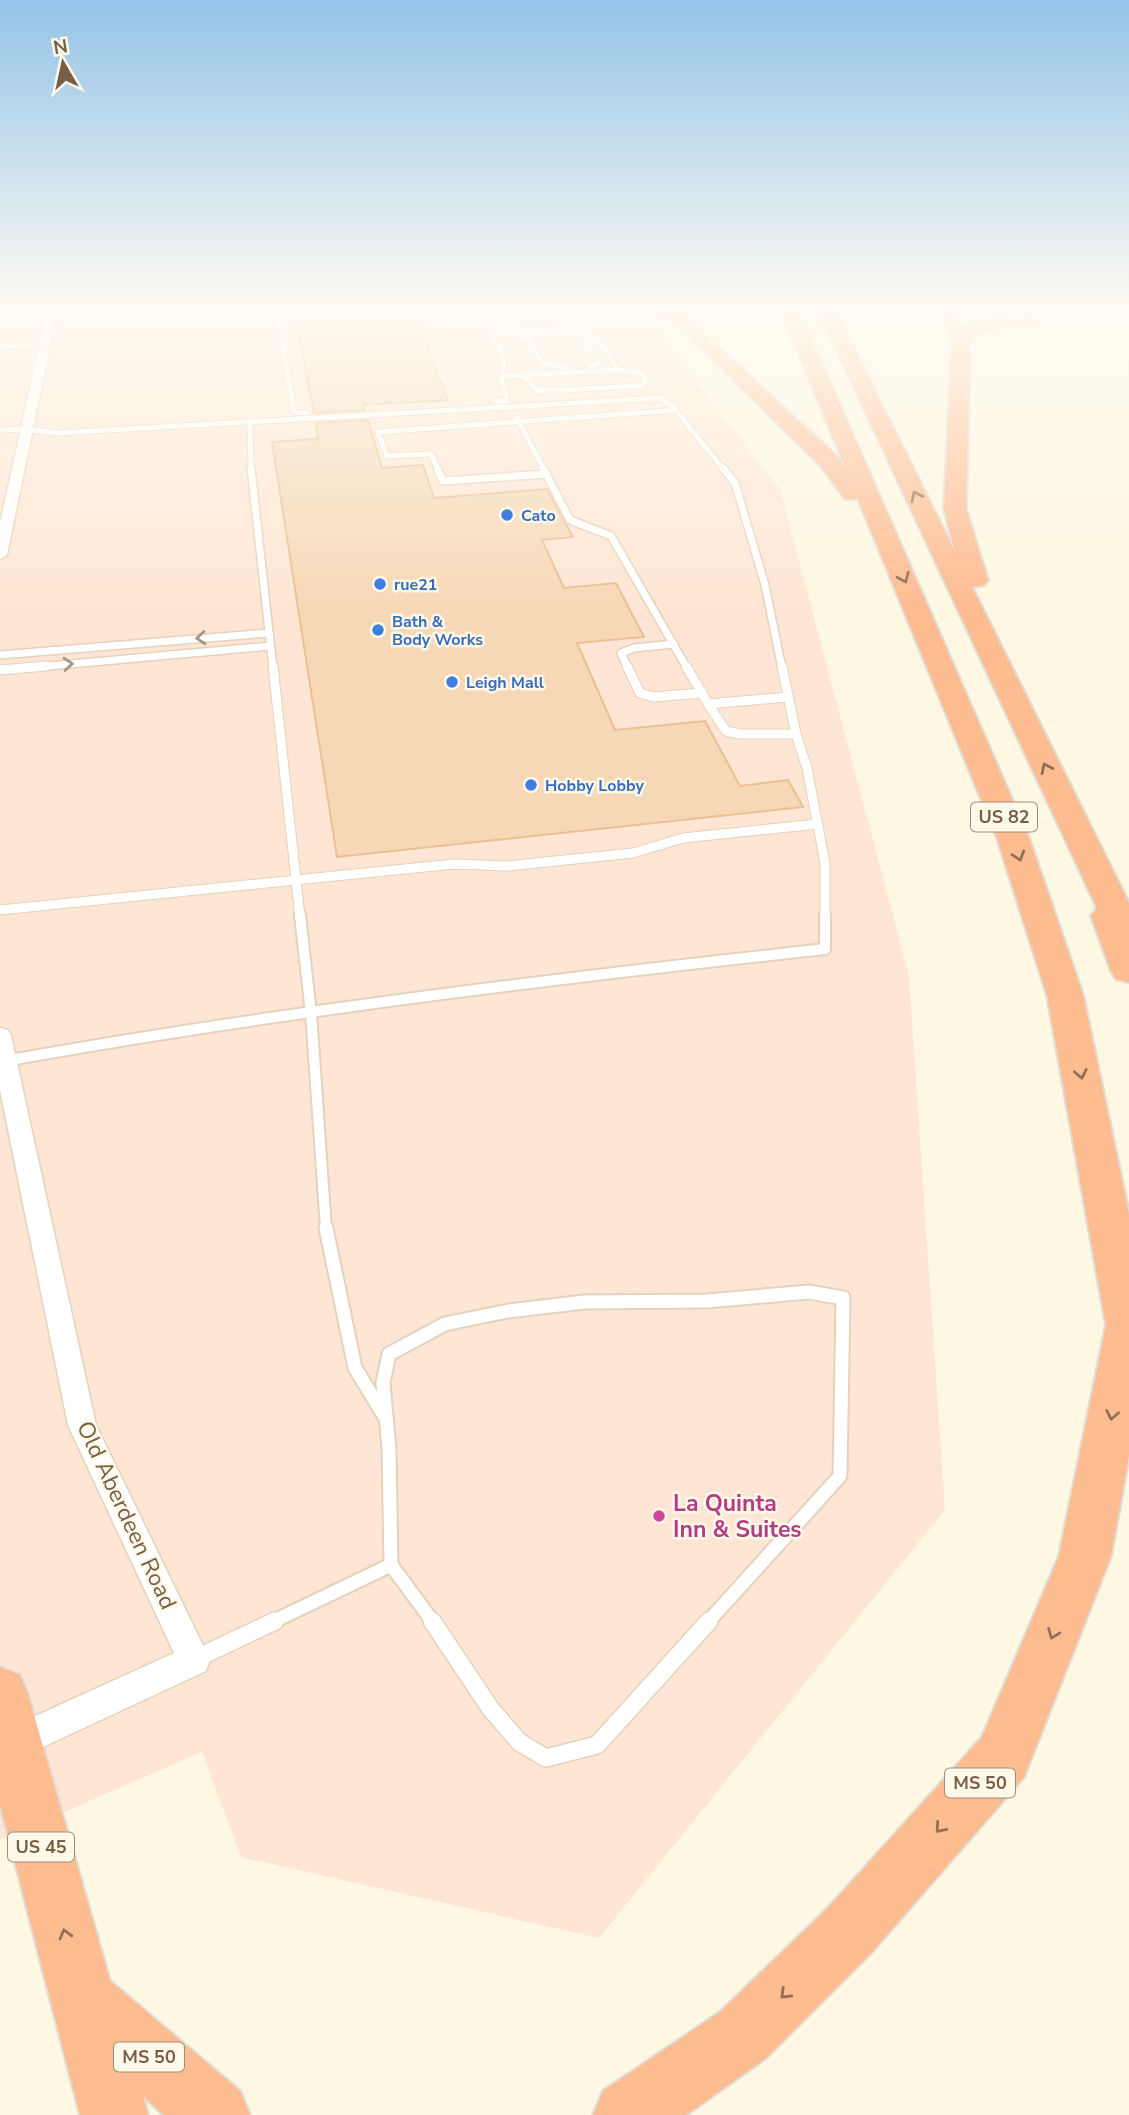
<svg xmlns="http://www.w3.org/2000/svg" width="1129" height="2115" font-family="'Nunito Sans',sans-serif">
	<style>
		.commercial { fill: #ffe6d4 }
		.building { fill: #f6d8b6; stroke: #eac094; stroke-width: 2 }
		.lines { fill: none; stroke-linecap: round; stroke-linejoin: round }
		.lane-far5-casing { stroke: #e3d3bc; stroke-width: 7 }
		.lane-far4-casing { stroke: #e3d3bc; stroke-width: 10 }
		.lane-far3-casing { stroke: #e3d3bc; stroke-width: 11 }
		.lane-far2-casing { stroke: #e3d3bc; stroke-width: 14 }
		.lane-far1-casing { stroke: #e3d3bc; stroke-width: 17 }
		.lane-casing { stroke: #e3d3bc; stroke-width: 20 }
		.street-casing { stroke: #e3d3bc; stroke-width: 3 }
		.secondary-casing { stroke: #e9d6b9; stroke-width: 3 }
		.highway-casing { stroke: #e1dcd6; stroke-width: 4 }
		.lane-far5 { stroke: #fff; stroke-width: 5 }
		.lane-far4 { stroke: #fff; stroke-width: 7 }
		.lane-far3 { stroke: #fff; stroke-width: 9 }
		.lane-far2 { stroke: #fff; stroke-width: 10 }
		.lane-far1 { stroke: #fff; stroke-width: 13 }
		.lane { stroke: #fff; stroke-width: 17 }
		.street { fill: #fff; fill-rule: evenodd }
		.secondary { fill: #fff; fill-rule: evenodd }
		.highway { fill: #febc91; fill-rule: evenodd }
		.highway-bridge-casing { stroke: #e1dcd6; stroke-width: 21; stroke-linecap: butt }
		.highway-bridge { stroke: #febc91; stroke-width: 19 }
		.oneway { stroke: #937154 }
		.oneway2 { stroke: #a79686 }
		.shop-dot { fill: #3f7fe0; stroke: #fff9e9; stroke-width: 2.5 }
		.hotel-dot { fill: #d1479c; stroke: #fff9e9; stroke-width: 2.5 }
		.labels { text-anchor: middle; stroke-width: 5; stroke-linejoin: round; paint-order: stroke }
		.far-shop-label { font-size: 16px; font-weight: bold; fill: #366cbe; stroke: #fff9e9; text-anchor: start }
		.shield { fill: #fff9e9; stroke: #a08c76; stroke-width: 2 }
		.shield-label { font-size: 18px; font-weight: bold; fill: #785e45 }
		.near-hotel-label { font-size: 23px; font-weight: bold; fill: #b23c85; stroke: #fff9e9; text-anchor: start }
		.near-street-label { font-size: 23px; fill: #785e45; stroke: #fff9e9 }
	</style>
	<rect width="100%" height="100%" fill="#fef7e1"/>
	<path class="commercial" d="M0 311H604L602 317 658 333 780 489 909 976 945 1510 599 1938 241 1857 202 1752 0 1840Z"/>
	<g class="building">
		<path d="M294 311H366L368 319 415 316 448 400 363 405 365 410 314 413Z"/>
		<path d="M368 420 382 468 423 465 434 498 547 489 573 537 542 540 564 588 616 583 644 637 577 643 615 730 705 721 740 786 788 780 803 807 337 857 272 442 318 439 316 423Z"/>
	</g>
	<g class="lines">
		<defs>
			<g id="lane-far5">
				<path d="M277 311 294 412 307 413"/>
				<path d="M490 311 486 318 504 360 502 379 507 401H494"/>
				<path d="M1108 319 1129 313"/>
				<path d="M492 333 538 330 591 335 596 337 618 370"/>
				<path d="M580 333 599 363 589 367"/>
				<path d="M518 337H527L544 366"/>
				<path d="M0 346 44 344"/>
				<path d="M542 362 569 368"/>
				<path d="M503 376 618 370 642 373 647 382 641 386 537 391 525 376"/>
				<path d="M517 418 544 470"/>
				<path d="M250 422 251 470"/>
				<path d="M0 430 25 429 58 433 661 398 673 407 724 470"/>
				<path d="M438 470 431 454 387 456 378 432 676 410"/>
			</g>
			<g id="lane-far4">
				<path d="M251 468 273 668"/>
				<path d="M437 468 443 481 547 474"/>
				<path d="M543 468 570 520 611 536 687 668"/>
				<path d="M723 468 735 483 765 585 782 668"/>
				<path d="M0 655 269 633"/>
				<path d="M26 668 270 646"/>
				<path d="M628 668 621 653 634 648 674 644"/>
			</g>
			<g id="lane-far3">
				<path d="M273 666 300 917"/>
				<path d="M627 666 640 693 653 697 702 693"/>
				<path d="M686 666 709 705"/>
				<path d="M782 666 796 734"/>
				<path d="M0 670 46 666"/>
				<path d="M788 697 708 704 726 731 740 734H796L807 768 825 863V917"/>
				<path d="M0 910 454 864 507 866 633 853 683 838 818 824"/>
			</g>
			<g id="lane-far2">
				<path d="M300 915 311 1013 326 1229"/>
				<path d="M5 1061C276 1012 551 979 825 949V915"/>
			</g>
			<g id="lane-far1">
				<path d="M326 1228 355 1368 385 1417"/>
				<path d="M391 1565 433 1622"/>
				<path d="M391 1565 389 1448 383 1383 389 1354 445 1324 508 1311 584 1302 707 1301 809 1292 843 1298 840 1476 708 1622"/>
				<path d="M272 1622 391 1565"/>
			</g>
			<g id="lane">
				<path d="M432 1621 490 1708 519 1742 546 1758 597 1745 709 1621"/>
				<path d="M197 1658 275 1621"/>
			</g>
			<g id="street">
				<path d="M47 311H57L7 555 0 559V523Z"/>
				<path d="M0 1028 8 1030 11 1035 96 1425 210 1660 206 1671 0 1767V1732L174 1653 68 1425 0 1090Z"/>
			</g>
			<path id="secondary" d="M809 311H962L1129 316V324L816 315Z"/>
			<g id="highway">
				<path d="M640 311 678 314 681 311H700L692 319 693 324 837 456 846 469 781 311H799L1029 838 1083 995 1129 1214V1455L1111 1556 1024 1777 872 1952 766 2058 686 2115H593L603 2091 720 2012 828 1908 982 1737 1059 1556 1106 1325 1047 995 997 838 858 499H845L821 466 676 324 643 315Z"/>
				<path d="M938 311H952L967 327C980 320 1034 308 1044 318L1035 323 986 331 970 339 966 509 988 580 984 585 972 587 1129 903V982L1116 979 1111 971 1091 916 1097 908 830 336 839 331 848 336 955 552 944 509 952 337 949 326 936 314Z"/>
				<path d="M0 1667 20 1675 28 1694 110 1981 240 2091 250 2115H164L143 2096 148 2115H80L0 1804Z"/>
			</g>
		</defs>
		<use href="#lane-far5" class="lane-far5-casing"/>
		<use href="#lane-far4" class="lane-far4-casing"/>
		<use href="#lane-far3" class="lane-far3-casing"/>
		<use href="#lane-far2" class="lane-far2-casing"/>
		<use href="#lane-far1" class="lane-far1-casing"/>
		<use href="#lane" class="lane-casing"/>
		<use href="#street" class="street-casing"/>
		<use href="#secondary" class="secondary-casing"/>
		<use href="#highway" class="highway-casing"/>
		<use href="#lane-far5" class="lane-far5"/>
		<use href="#lane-far4" class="lane-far4"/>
		<use href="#lane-far3" class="lane-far3"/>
		<use href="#lane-far2" class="lane-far2"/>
		<use href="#lane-far1" class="lane-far1"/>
		<use href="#lane" class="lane"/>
		<use href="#street" class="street"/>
		<use href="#secondary" class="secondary"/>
		<use href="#highway" class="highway"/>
		<defs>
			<path id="highway-bridge" d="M826 311 839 336"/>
		</defs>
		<use href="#highway-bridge" class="highway-bridge-casing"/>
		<use href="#highway-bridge" class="highway-bridge"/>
	</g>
	<defs><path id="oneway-chevron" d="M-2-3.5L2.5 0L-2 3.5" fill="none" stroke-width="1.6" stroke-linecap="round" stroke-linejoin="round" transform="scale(1.75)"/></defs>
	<g class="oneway">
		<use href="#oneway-chevron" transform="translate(916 496) rotate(-116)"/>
		<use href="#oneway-chevron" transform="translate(904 578) rotate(67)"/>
		<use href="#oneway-chevron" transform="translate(1046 768) rotate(-116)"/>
		<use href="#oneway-chevron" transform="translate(1019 856) rotate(72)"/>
		<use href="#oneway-chevron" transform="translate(1081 1074) rotate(79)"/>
		<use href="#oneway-chevron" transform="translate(1112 1415) rotate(101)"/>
		<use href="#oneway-chevron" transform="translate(1053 1634) rotate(112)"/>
		<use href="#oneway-chevron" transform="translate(940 1828) rotate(131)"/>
		<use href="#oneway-chevron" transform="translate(65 1934) rotate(-105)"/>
		<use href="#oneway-chevron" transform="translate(785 1994) rotate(136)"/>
	</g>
	<g class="oneway2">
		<use href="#oneway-chevron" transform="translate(201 638) rotate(175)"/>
		<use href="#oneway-chevron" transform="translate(68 664) rotate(-5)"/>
	</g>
	<linearGradient id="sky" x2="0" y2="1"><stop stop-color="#93c4e8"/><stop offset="0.51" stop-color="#fffbf2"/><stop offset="1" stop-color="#fffbf2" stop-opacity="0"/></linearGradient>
	<rect width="1129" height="607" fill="url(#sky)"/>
	<g class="shop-dot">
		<circle cx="507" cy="515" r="7"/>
		<circle cx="380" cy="584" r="7"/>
		<circle cx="378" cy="630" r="7"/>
		<circle cx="452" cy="682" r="7"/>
		<circle cx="531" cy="785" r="7"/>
	</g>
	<circle class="hotel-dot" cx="659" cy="1516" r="7"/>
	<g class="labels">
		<g class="far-shop-label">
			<text x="521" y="521">Cato</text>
			<text x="394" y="590">rue21</text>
			<text x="392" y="627">Bath &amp;<tspan x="392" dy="18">Body Works</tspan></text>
			<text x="466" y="688">Leigh Mall</text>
			<text x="545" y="791">Hobby Lobby</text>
		</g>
		<g class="shield">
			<rect x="971" y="802.5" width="66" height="29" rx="5"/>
			<rect x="945" y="1768.5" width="70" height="29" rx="5"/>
			<rect x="8" y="1832.5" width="66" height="29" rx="5"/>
			<rect x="114" y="2042.5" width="70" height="29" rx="5"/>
		</g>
		<g class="shield-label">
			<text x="1004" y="823">US 82</text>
			<text x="980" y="1789">MS 50</text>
			<text x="41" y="1853">US 45</text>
			<text x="149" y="2063">MS 50</text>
		</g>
		<g class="near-hotel-label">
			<text x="673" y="1511">La Quinta<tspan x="673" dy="26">Inn &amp; Suites</tspan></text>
		</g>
		<g class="near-street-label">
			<text transform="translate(127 1515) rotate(65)" y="8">Old Aberdeen Road</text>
		</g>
	</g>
	<g transform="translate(63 63) rotate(351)" stroke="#fff9e9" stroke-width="5" paint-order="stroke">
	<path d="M0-5L12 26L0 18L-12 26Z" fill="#785e45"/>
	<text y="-10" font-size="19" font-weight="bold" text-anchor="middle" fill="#785e45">N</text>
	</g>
</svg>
